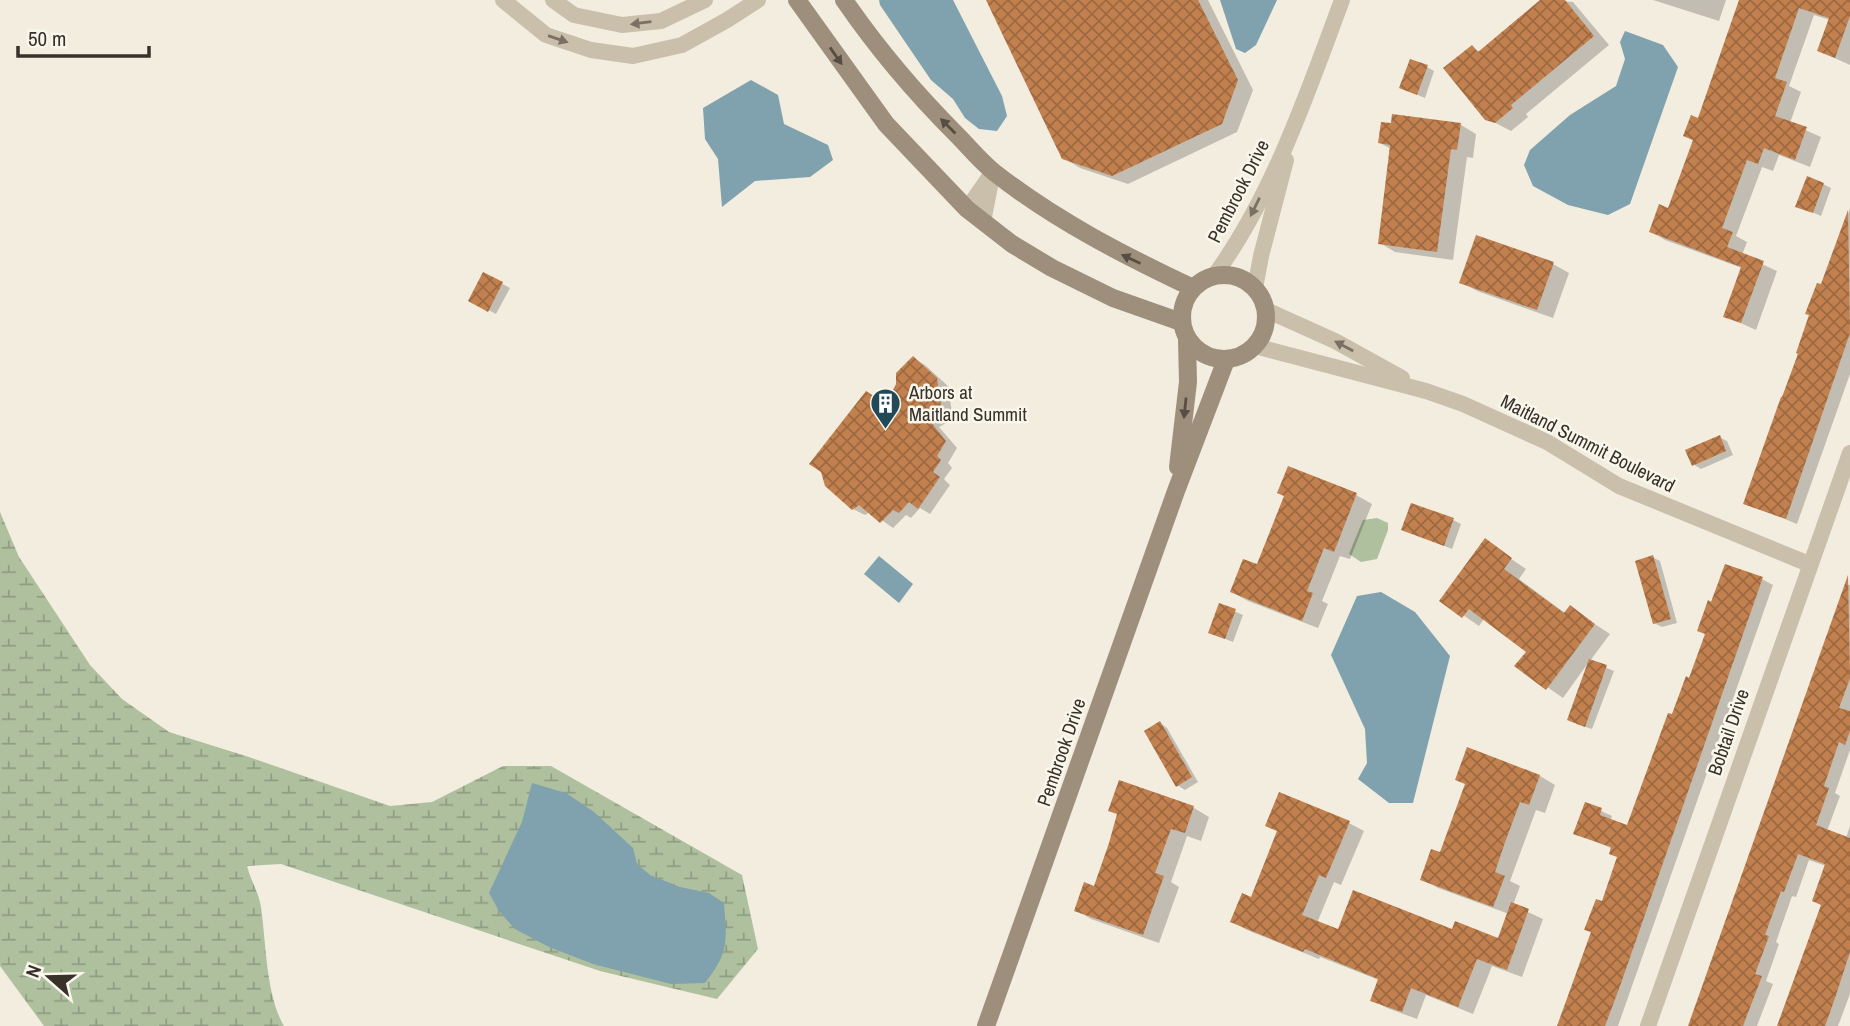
<svg xmlns="http://www.w3.org/2000/svg" width="1850" height="1026" font-family="'Archivo Narrow',sans-serif">
	<style>
		.green { fill: #afc09f }
		.wetland { fill: url(#wetland-marsh) }
		.water { fill: #7fa2ae }
		.shadow { fill: #0003 }
		.building { fill: url(#building-cross-hatch) }
		.lines { fill: none; stroke-linecap: round; stroke-linejoin: round }
		.street { stroke: #cabfab; stroke-width: 16 }
		.secondary { stroke: #9d8f7c; stroke-width: 18 }
		.oneway { fill: #7a7164 }
		.oneway2 { fill: #564d43 }
		.labels { text-anchor: middle; stroke-width: 5; stroke-linejoin: round; paint-order: stroke }
		.street-label { font-size: 19px; fill: #38312a; stroke: #f9f6eb }
		.poi-label { font-size: 19px; fill: #38312a; stroke: #f9f6eb; text-anchor: start }
	</style>
	<defs>
		<pattern id="wetland-marsh" width="20" height="14" patternUnits="userSpaceOnUse" patternTransform="scale(1.75)"><rect width="20" height="14" fill="#afc09f"/><path d="M1 5h8M5 5V1M11 12h8M15 12V8" fill="none" stroke="#8f9d82"/></pattern>
		<pattern id="building-cross-hatch" width="8" height="8" patternUnits="userSpaceOnUse" patternTransform="scale(1.75)"><rect width="8" height="8" fill="#c1804e"/><path d="M0 0l8 8M0 8l8-8" fill="none" stroke="#9e6941"/></pattern>
	</defs>
	<rect width="100%" height="100%" fill="#f2eddf"/>
	<path class="green" d="M1377 518 1388 523V530L1377 559 1361 562 1349 554 1363 520Z"/>
	<path class="wetland" d="M0 512 19 557 90 665 122 699 169 732 249 757 390 806 432 802 503 766H551L742 875 758 949 717 999 600 971 281 864 247 866C250 879 259 893 261 907 266 942 266 996 284 1026H44L0 966Z"/>
	<g class="water">
		<path d="M879 0H953L1002 96 1007 116 997 131 979 129 965 118 953 99 931 80 880 5Z"/>
		<path d="M1220 0H1277L1256 45 1245 53 1236 49Z"/>
		<path d="M1625 31 1663 45 1678 67 1630 204 1608 215 1568 205 1533 186 1524 165 1530 150 1570 115 1616 86 1625 59 1620 42Z"/>
		<path d="M751 80 778 95 784 124 828 145 833 160 810 177 755 181 722 207 718 159 705 139 703 108Z"/>
		<path d="M879 556 913 584 899 603 864 574Z"/>
		<path d="M1381 592 1415 612 1450 656 1413 803H1389L1358 779 1367 763 1365 729 1331 655 1357 596Z"/>
		<path d="M532 783 566 793 594 812 633 848 637 864 650 875 680 887 709 893 724 903C727 941 729 953 705 983L671 984 593 964 549 947 515 929 499 911 489 893 522 822Z"/>
	</g>
	<g class="shadow">
		<path d="M988 0H1208L1253 90 1237 132 1128 184 1080 168 1064 158Z"/>
		<path d="M1543 0 1573 2 1609 45 1526 114 1528 117 1511 131 1486 118 1472 47 1480 52Z"/>
		<path d="M1653 0H1726L1719 21Z"/>
		<path d="M1741 0H1850V65L1819 51 1830 20 1814 15 1789 86 1801 92 1790 123 1821 137 1810 167 1779 155 1773 171 1762 167 1736 236 1747 242 1742 255 1777 271 1756 330 1725 316 1742 268 1665 240 1651 231 1669 210 1695 141 1685 136 1699 120Z"/>
		<path d="M1427 67 1434 71 1425 98 1401 88Z"/>
		<path d="M1394 116 1461 125 1476 134 1473 158 1467 157 1453 260 1395 252 1380 243 1391 149 1380 143 1392 125Z"/>
		<path d="M1823 184 1831 188 1821 216 1798 206Z"/>
		<path d="M1850 208V374L1797 524 1745 503Z"/>
		<path d="M1553 264 1569 273 1553 318 1477 291 1461 282Z"/>
		<path d="M484 274 510 288 496 314 471 301Z"/>
		<path d="M913 358 925 365 948 386 953 419 939 427 957 448 948 463 952 468 944 479 950 485 930 514 920 508 911 518 906 515 893 528 870 512 865 515 853 509 887 406Z"/>
		<path d="M1719 437 1727 441 1733 455 1701 469 1693 464Z"/>
		<path d="M1289 468 1356 495 1372 504 1350 559 1340 556 1322 601 1328 604 1318 628 1248 601 1232 592 1258 567 1285 496Z"/>
		<path d="M1453 520 1461 524 1452 549 1403 529Z"/>
		<path d="M1485 541 1526 569 1519 579 1565 613 1570 608 1610 634 1590 661 1614 671 1592 729 1576 724 1588 663 1563 698 1517 666 1528 651 1484 619 1479 626 1441 600Z"/>
		<path d="M1652 557 1660 561 1677 623 1662 627 1654 623Z"/>
		<path d="M1762 579 1773 585 1618 1026H1559L1619 858 1613 849 1575 833 1586 804 1612 816 1610 821 1628 828 1690 680 1707 634 1712 604Z"/>
		<path d="M1847 584 1850 585V750L1835 793 1840 796 1827 831 1846 838 1850 826V994L1838 1026H1776H1779L1822 905 1826 866 1809 860 1796 897 1792 896 1776 942 1779 944 1766 981 1773 984 1757 1026H1690Z"/>
		<path d="M1220 605 1243 615 1233 642 1218 636Z"/>
		<path d="M1160 723 1167 728 1198 782 1185 790 1177 785Z"/>
		<path d="M1468 749 1540 776 1555 785 1545 813 1536 810 1510 881 1520 886 1513 905 1543 919 1522 977 1492 966 1473 1014 1426 995 1417 1019 1387 1008 1372 1000 1379 980 1320 957 1319 959 1247 930 1232 921 1252 899 1279 832 1267 825 1349 823 1364 831 1341 885 1334 882 1317 923 1339 931H1453L1499 940 1509 914 1438 888 1422 879 1441 854 1467 785Z"/>
		<path d="M1120 782 1194 808 1209 817 1201 841 1187 836 1171 882 1179 887 1159 943 1091 919 1076 910 1095 888 1119 815Z"/>
	</g>
	<g class="building">
		<path d="M986 0H1198L1238 80 1222 124 1112 176 1062 159Z"/>
		<path d="M1540 0H1565L1594 36 1511 105 1513 108 1495 123 1485 120 1443 68 1472 45 1478 52Z"/>
		<path d="M1739 0H1850V16L1835 58 1817 51 1829 18 1799 8 1775 78 1787 82 1775 116 1807 127 1795 160 1764 148 1758 164 1747 160 1722 228 1733 232 1727 247 1764 261 1741 323 1723 317 1741 267 1649 232 1659 204 1668 208 1693 140 1683 136 1691 115 1698 118Z"/>
		<path d="M1410 59 1428 65 1417 95 1399 88Z"/>
		<path d="M1392 114 1461 123 1457 150 1451 149 1437 252 1378 244 1390 145 1378 143 1381 122 1391 123Z"/>
		<path d="M1807 176 1824 183 1813 213 1795 207Z"/>
		<path d="M1848 210 1850 333 1786 519 1743 504 1781 397H1782L1798 354 1796 353 1809 315 1805 314 1817 283 1821 284Z"/>
		<path d="M1476 235 1554 262 1537 310 1459 283Z"/>
		<path d="M483 272 503 282 488 312 468 301Z"/>
		<path d="M913 356 937 378 942 412 929 420 946 441 937 456 941 460 933 472 940 477 918 509 909 502 899 513 893 510 880 523 859 505 852 510 825 486 821 472 809 464 866 391 886 404 896 384V373Z"/>
		<path d="M1720 435 1726 451 1692 466 1685 450Z"/>
		<path d="M1288 466 1357 493 1334 552 1324 548 1307 591 1313 593 1302 621 1230 592 1243 559 1257 564 1284 496 1277 493Z"/>
		<path d="M1411 503 1454 518 1444 546 1401 530Z"/>
		<path d="M1485 538 1512 558 1504 569 1564 613 1570 605 1595 624 1546 690 1514 666 1526 652 1469 609 1462 618 1439 601Z"/>
		<path d="M1653 555 1671 619 1653 624 1635 561Z"/>
		<path d="M1725 564 1763 577 1620 986 1605 1026H1557L1591 932 1584 930 1596 899 1602 901 1617 857 1609 854 1611 847 1573 834 1585 802 1602 808 1600 815 1627 825 1668 713 1672 714 1686 676 1689 678 1705 634 1697 631 1708 600 1711 602Z"/>
		<path d="M1848 575 1850 678 1839 708 1850 711V731L1845 745 1839 742 1824 786 1829 788 1816 825 1850 838V952L1834 1001 1825 1026H1777L1821 905 1812 901 1825 864 1798 854 1784 892 1781 891 1765 935 1769 936 1755 974 1762 976 1743 1026H1688Z"/>
		<path d="M1219 603 1236 609 1225 639 1208 633Z"/>
		<path d="M1589 659 1607 665 1585 727 1567 720Z"/>
		<path d="M1160 721 1192 777 1176 787 1144 731Z"/>
		<path d="M1467 747 1540 775 1529 805 1520 802 1504 845 1495 872 1505 876 1493 907 1420 880 1431 849 1440 852 1465 784 1455 780Z"/>
		<path d="M1119 780 1194 806 1185 833 1171 829 1155 873 1164 876 1143 935 1074 911 1084 882 1094 886 1109 843 1117 814 1108 811Z"/>
		<path d="M1279 792 1350 821 1326 878 1319 875 1302 915 1338 929 1353 890 1452 929 1455 921 1498 938 1511 902 1529 909 1507 970 1477 959 1458 1007 1411 988 1402 1012 1370 1001 1378 979 1305 949 1303 952 1230 922 1242 893 1251 897 1277 831 1265 826Z"/>
	</g>
	<g class="lines">
		<g class="street">
			<path d="M503 0 546 35 591 50 633 56 682 45 727 20 758 0"/>
			<path d="M553 0 574 15 622 25 661 21 705 0"/>
			<path d="M967 209 990 176"/>
			<path d="M983 222 993 171"/>
			<path d="M1214 276C1272 197 1308 92 1342 0"/>
			<path d="M1255 288 1261 256 1286 160"/>
			<path d="M1266 310 1335 341 1402 378"/>
			<path d="M1255 346 1426 391 1463 404 1547 442 1619 486 1809 564"/>
			<path d="M1648 1026 1850 453"/>
		</g>
		<g class="secondary">
			<path d="M797 0 886 124 967 209 1012 244 1052 268 1113 298 1181 322"/>
			<path d="M844 0C879 51 913 91 957 135 969 147 981 162 995 173 1055 220 1123 255 1193 288"/>
			<circle cx="1224" cy="317" r="42"/>
			<path d="M1178 467 1188 382 1187 340"/>
			<path d="M986 1026 1176 491 1226 360"/>
		</g>
	</g>
	<defs><path id="oneway-solid" d="M-6-.8H1V-3.2L6.5 0L1 3.2V.8H-6Z" transform="scale(1.75)"/></defs>
	<g class="oneway">
		<use href="#oneway-solid" transform="translate(641 23) rotate(173)"/>
		<use href="#oneway-solid" transform="translate(558 39) rotate(19)"/>
		<use href="#oneway-solid" transform="translate(1255 207) rotate(116)"/>
		<use href="#oneway-solid" transform="translate(1344 346) rotate(-152)"/>
	</g>
	<g class="oneway2">
		<use href="#oneway-solid" transform="translate(836 56) rotate(55)"/>
		<use href="#oneway-solid" transform="translate(948 126) rotate(-135)"/>
		<use href="#oneway-solid" transform="translate(1131 259) rotate(-155)"/>
		<use href="#oneway-solid" transform="translate(1185 408) rotate(96)"/>
	</g>
	<defs>
		<symbol id="building-pin" viewBox="-11 -11 22 30"><path d="M0 17L-7.5 6A9.5 9.5 0 1 1 7.5 6Z" fill="#214958" stroke="#f9f6eb"/><path d="M-4-6H4V6H1V3H-1V6H-4ZM-2.5-4.3h1.7v1.8h-1.7ZM.8-4.3h1.7v1.8H.8ZM-2.5-1h1.7V.8h-1.7ZM.8-1h1.7V.8H.8Z" fill="#fff"/></symbol>
	</defs>
	<g fill-rule="evenodd">
		<use href="#building-pin" x="868" y="386" width="35" height="47"/>
	</g>
	<g class="labels">
		<g class="street-label">
			<text transform="translate(1238 191) rotate(-63)" y="7">Pembrook Drive</text>
			<text transform="translate(1588 443) rotate(27)" y="7">Maitland Summit Boulevard</text>
			<text transform="translate(1728 732) rotate(-71)" y="7">Bobtail Drive</text>
			<text transform="translate(1061 752) rotate(-71)" y="7">Pembrook Drive</text>
		</g>
		<g class="poi-label">
			<text x="909" y="399">Arbors at<tspan x="909" dy="22">Maitland Summit</tspan></text>
		</g>
	</g>
	<g transform="translate(49 977) rotate(290)" stroke="#f9f6eb" stroke-width="5" paint-order="stroke">
	<path d="M0-5L12 26L0 18L-12 26Z" fill="#38312a"/>
	<text y="-10" font-size="19" font-weight="bold" text-anchor="middle" fill="#38312a">N</text>
	</g>
	<path d="M18 46v10h131v-10" fill="none" stroke="#38312a" stroke-width="3.5"/>
	<text x="28" y="46" font-size="21" fill="#38312a" stroke="#f9f6eb" stroke-width="5" paint-order="stroke">50 m</text>
</svg>
